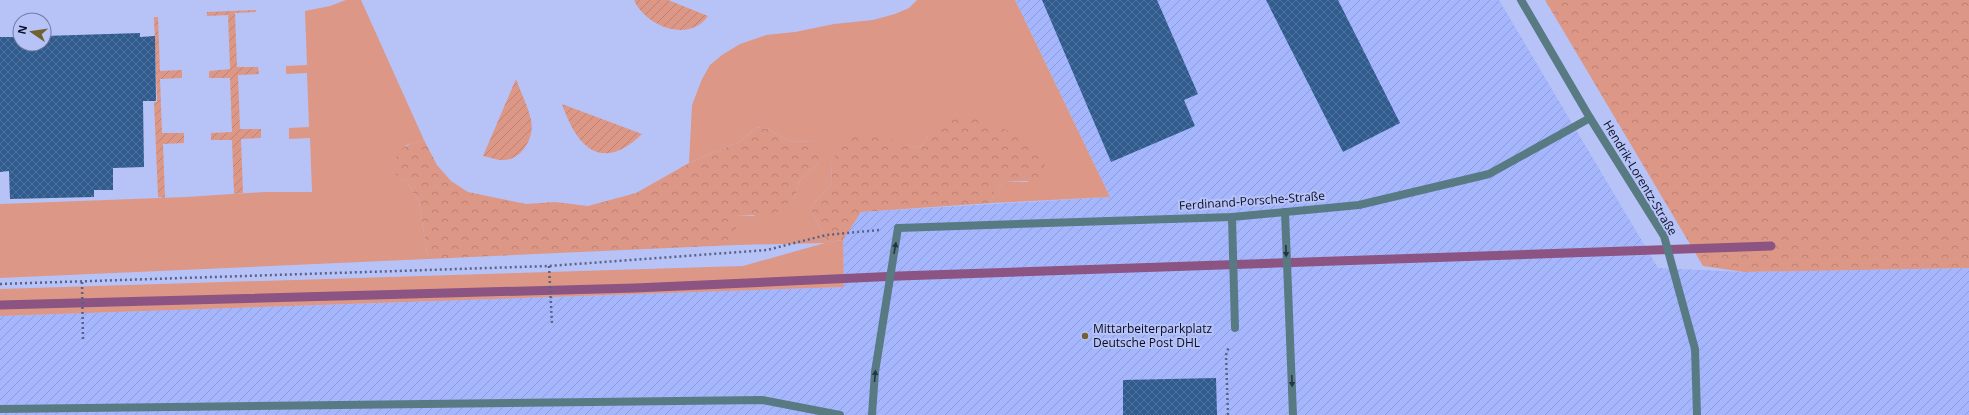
<svg xmlns="http://www.w3.org/2000/svg" width="1969" height="415" font-family="'Open Sans',sans-serif">
	<style>
		.industrial { fill: url(#industrial-furrows) }
		.green { fill: #dd9786 }
		.forest { fill: url(#forest-crowns) }
		.garden { fill: url(#garden-furrows) }
		.lines { fill: none; stroke-linecap: round; stroke-linejoin: round }
		.stream { stroke: #8c5482; stroke-width: 9 }
		.building { fill: url(#building-cross-hatch) }
		.path { stroke: #596185; stroke-width: 2.5; stroke-dasharray: 2 3; stroke-linecap: butt }
		.lane { stroke: #587b83; stroke-width: 8 }
		.street { stroke: #587b83; stroke-width: 8 }
		.oneway { fill: #253445 }
		.poi-dot { fill: #716330; stroke: #b7c3f7; stroke-width: 1.5 }
		.labels { text-anchor: middle; stroke-width: 4; stroke-linejoin: round; paint-order: stroke }
		.street-label { font-size: 12px; fill: #0a0e24; stroke: #b7c3f7 }
		.poi-label { font-size: 12px; fill: #0a0e24; stroke: #b7c3f7; text-anchor: start }
	</style>
	<defs>
		<pattern id="industrial-furrows" width="10" height="10" patternUnits="userSpaceOnUse"><rect width="10" height="10" fill="#a5b6fc"/><path d="M-1 1l2-2M0 10L10 0M9 11l2-2" fill="none" stroke="#8d9bd8"/></pattern>
		<pattern id="forest-crowns" width="20" height="18" patternUnits="userSpaceOnUse"><rect width="20" height="18" fill="#dd9786"/><path d="M2 6a3 3 0 1 1 6 0M12 15a3 3 0 1 1 6 0" fill="none" stroke="#bc8174"/></pattern>
		<pattern id="garden-furrows" width="10" height="10" patternUnits="userSpaceOnUse"><rect width="10" height="10" fill="#dd9786"/><path d="M-1 1l2-2M0 10L10 0M9 11l2-2" fill="none" stroke="#bc8174"/></pattern>
		<pattern id="building-cross-hatch" width="8" height="8" patternUnits="userSpaceOnUse"><rect width="8" height="8" fill="#2f5b8e"/><path d="M0 0l8 8M0 8l8-8" fill="none" stroke="#51729a"/></pattern>
	</defs>
	<rect width="100%" height="100%" fill="#b7c3f7"/>
	<path class="industrial" d="M1015 0H1499L1658 268 1744 272 1969 268V415H0V316L844 287 843 240 861 212 1110 197Z"/>
	<g class="green">
		<path d="M346 0H361L424 140 406 145 391 171 408 184 419 202 428 259 0 278V204L186 197 264 192H312L310 138 289 139V128L309 127 307 73 286 74V66L307 65 305 11 330 6Z"/>
		<path d="M917 0H1015L1110 197 991 203 993 194 1004 182H1029L929 135 920 148 893 141 832 163 831 184 810 208 827 242 843 240 844 287 0 316V289L743 266 825 243 736 245V216H753L795 198 800 180 818 163 813 141 790 142 768 129 757 127 741 141 689 163 692 105 702 79 710 65 722 55 740 44 766 35 795 32 834 24 873 20 895 14 909 8Z"/>
	</g>
	<g class="forest">
		<path d="M1545 0H1969V268L1744 272 1703 266Z"/>
		<path d="M948 114C991 114 1017 133 1045 163L1044 180 1004 182 993 194 991 203 861 212 843 240 827 242 810 208 831 184 832 163 842 140 864 132 920 148 929 135Z"/>
		<path d="M757 127 768 129 790 142 813 141 822 150 818 163 800 180 795 198 775 214 736 216V245L428 259 419 202 408 184 391 171C398 149 402 145 424 140L437 165 451 181 468 192 526 204 555 202 588 206 636 193 689 163 741 141Z"/>
	</g>
	<g class="garden">
		<path d="M634 0H668L708 16C689 43 646 27 634 0Z"/>
		<path d="M256 10V12L235 13 237 67H258L259 74 238 75 240 129H261V138L241 139 243 193 234 194 232 140H211V133L232 132 230 78H209V71L230 69 228 15 207 16V12Z"/>
		<path d="M154 17H158L160 71 182 70V78L160 79 162 133H184V143L163 144 165 198 158 197 154 102H157Z"/>
		<path d="M516 79C521 93 528 106 531 120 535 137 522 159 505 160 498 161 490 157 483 156Z"/>
		<path d="M562 104 642 134C602 173 577 148 562 104Z"/>
	</g>
	<g class="lines">
		<path class="stream" d="M0 305 635 288 899 276 1771 246"/>
	</g>
	<g class="building">
		<path d="M1042 0H1157L1198 94 1184 100 1195 126 1111 162Z"/>
		<path d="M1266 0H1338L1400 123 1343 152Z"/>
		<path d="M140 33V37L155 36 156 101H143L144 167 113 168V190H94V197L10 199 9 171 0 172V37H20V44H44V36Z"/>
		<path d="M1216 378 1217 415H1123V380Z"/>
	</g>
	<g class="lines">
		<g class="path">
			<path d="M549 266 552 324"/>
			<path d="M82 282 83 340"/>
			<path d="M0 284 549 266 767 250 826 235 879 230"/>
			<path d="M1228 415 1226 355 1229 346"/>
		</g>
		<g class="lane">
			<path d="M1285 212 1293 415"/>
			<path d="M1232 217 1235 328"/>
			<path d="M0 409 762 400 840 415"/>
			<path d="M872 415 875 372 898 228"/>
		</g>
		<g class="street">
			<path d="M1521 0 1590 118 1664 236 1695 349 1697 415"/>
			<path d="M898 228 1232 217 1359 205 1489 174 1590 118"/>
		</g>
	</g>
	<defs><path id="oneway-solid" d="M-6-.8H1V-3.2L6.5 0L1 3.2V.8H-6Z"/></defs>
	<g class="oneway">
		<use href="#oneway-solid" transform="translate(895 248) rotate(-80)"/>
		<use href="#oneway-solid" transform="translate(1286 251) rotate(88)"/>
		<use href="#oneway-solid" transform="translate(875 376) rotate(-85)"/>
		<use href="#oneway-solid" transform="translate(1292 381) rotate(88)"/>
	</g>
	<circle class="poi-dot" cx="1085" cy="336" r="4"/>
	<g class="labels">
		<g class="street-label">
			<text transform="translate(1640 178) rotate(59)" y="4">Hendrik-Lorentz-Straße</text>
			<text transform="translate(1252 201) rotate(-4)" y="4">Ferdinand-Porsche-Straße</text>
		</g>
		<g class="poi-label">
			<text x="1093" y="333">Mittarbeiterparkplatz<tspan x="1093" dy="14">Deutsche Post DHL</tspan></text>
		</g>
	</g>
	<g transform="translate(32 32) rotate(283)"><circle r="19" fill="#b7c3f7" stroke="#727ba3"/>
	<path d="M0-3L7 15L0 10L-7 15Z" fill="#716330"/>
	<text y="-6" font-size="11" font-weight="bold" text-anchor="middle" fill="#0a0e24">N</text>
	</g>
</svg>
